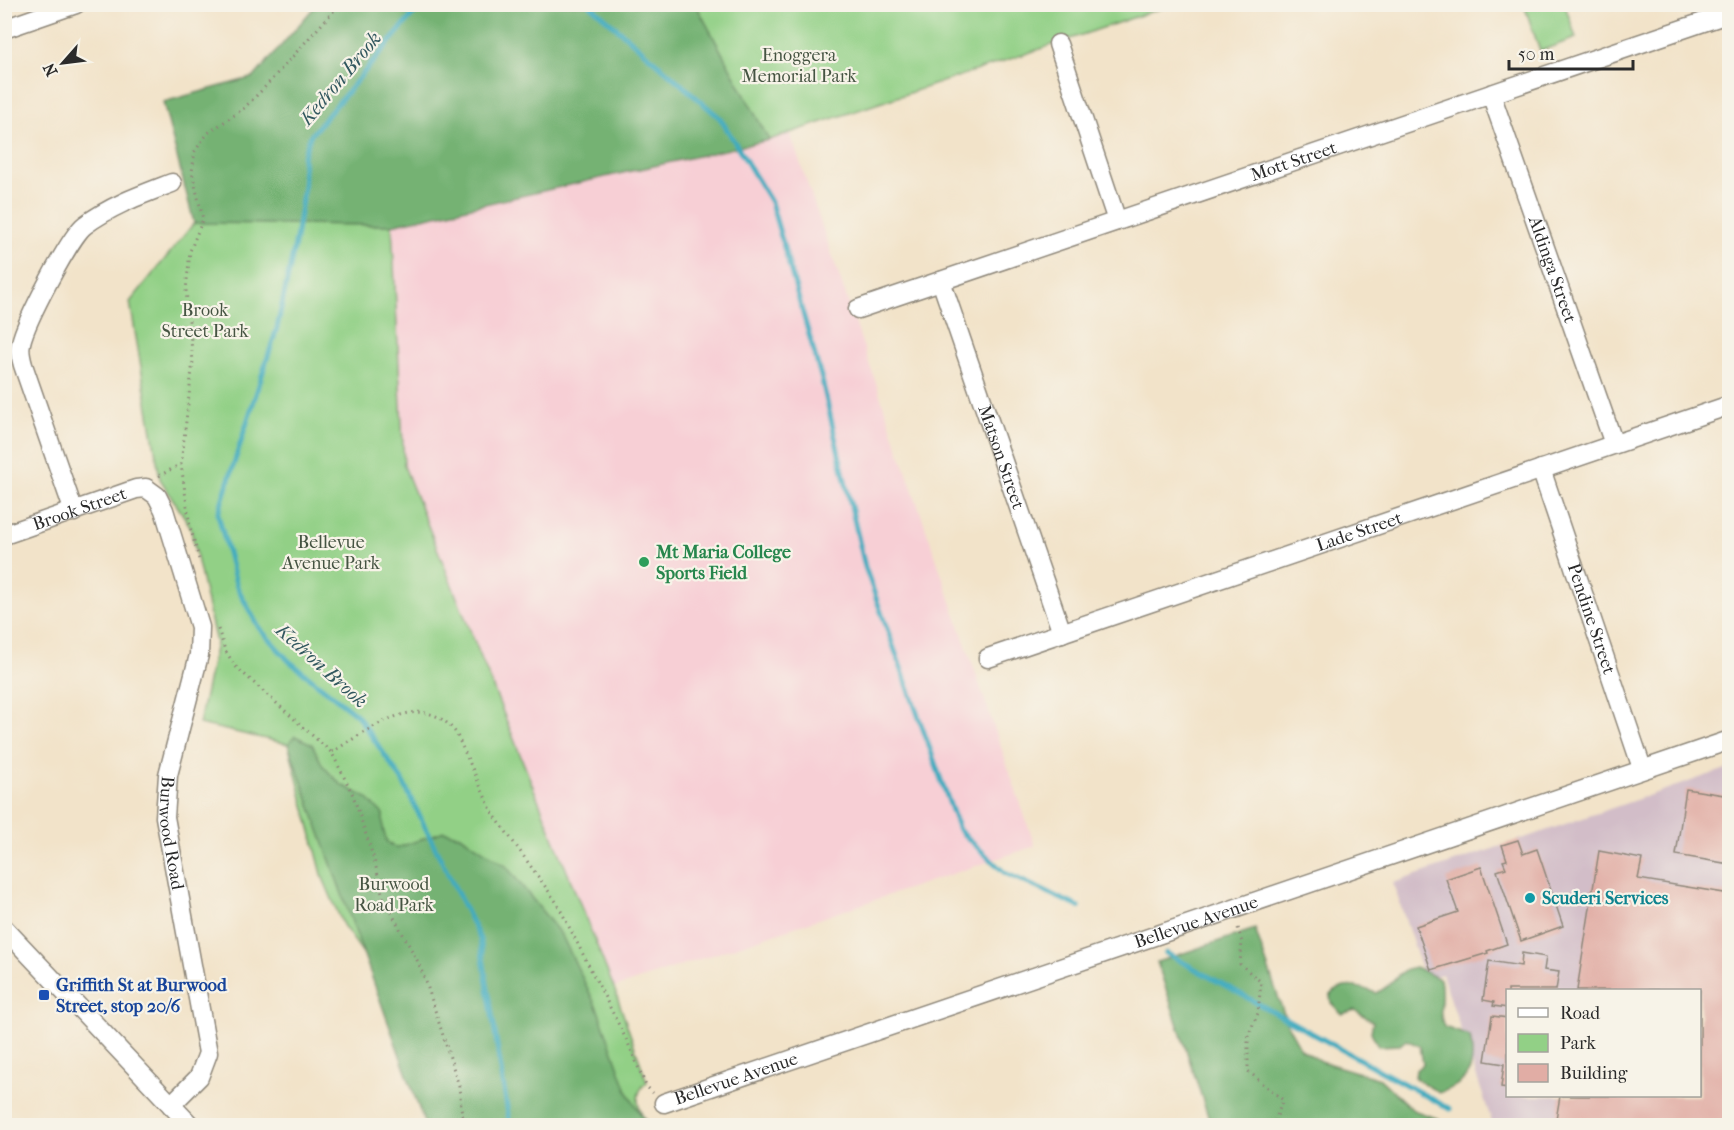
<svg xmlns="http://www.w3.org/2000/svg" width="1734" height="1130" font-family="'IM FELL French Canon',serif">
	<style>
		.built { fill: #f7cfd5 }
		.industrial { fill: #d2bdc8; fill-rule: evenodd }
		.green { fill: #92d086; stroke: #5e7e58; stroke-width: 1.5 }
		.forest { fill: #75b273; stroke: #506e4f; stroke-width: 1.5 }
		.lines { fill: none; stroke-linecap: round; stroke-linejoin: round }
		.stream { stroke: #40abbf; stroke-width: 5 }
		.building { fill: #e1ada5 }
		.minor-casing { stroke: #8e877a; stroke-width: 21 }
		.path { stroke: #8e877a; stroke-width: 3; stroke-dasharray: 1.5 4.5; stroke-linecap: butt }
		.minor { stroke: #fff; stroke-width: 18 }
		.leisure-dot { fill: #2e9e5b; stroke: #f7f3e8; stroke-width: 2 }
		.culture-dot { fill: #0f9aa8; stroke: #f7f3e8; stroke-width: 2 }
		.transit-dot { fill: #1a4fb4; stroke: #f7f3e8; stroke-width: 2 }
		.labels { text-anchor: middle; stroke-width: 4.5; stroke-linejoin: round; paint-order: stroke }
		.park-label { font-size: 18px; fill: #455442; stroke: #f7f3e8 }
		.street-label { font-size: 18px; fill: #2b2b2b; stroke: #f7f3e8 }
		.leisure-label { font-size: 18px; font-weight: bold; fill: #27864d; stroke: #f7f3e8; text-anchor: start }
		.culture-label { font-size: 18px; font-weight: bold; fill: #0d838f; stroke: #f7f3e8; text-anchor: start }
		.transit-label { font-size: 18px; font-weight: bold; fill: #164399; stroke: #f7f3e8; text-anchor: start }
		.water-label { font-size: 20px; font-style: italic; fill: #32585f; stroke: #f7f3e8 }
	</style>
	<rect width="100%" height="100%" fill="#f7f3e8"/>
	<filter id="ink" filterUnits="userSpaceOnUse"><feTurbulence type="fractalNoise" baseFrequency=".0167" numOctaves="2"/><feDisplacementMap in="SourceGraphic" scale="12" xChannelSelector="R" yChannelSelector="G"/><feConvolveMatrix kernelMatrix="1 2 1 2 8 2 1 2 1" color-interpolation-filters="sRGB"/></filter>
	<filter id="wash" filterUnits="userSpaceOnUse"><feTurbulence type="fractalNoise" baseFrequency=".008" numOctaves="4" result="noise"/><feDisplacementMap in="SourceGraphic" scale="24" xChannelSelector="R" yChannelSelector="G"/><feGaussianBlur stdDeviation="1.35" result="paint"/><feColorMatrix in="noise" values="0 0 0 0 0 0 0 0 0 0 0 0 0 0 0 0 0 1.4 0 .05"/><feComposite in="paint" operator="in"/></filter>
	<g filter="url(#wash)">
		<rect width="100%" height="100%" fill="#f2e3c9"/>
		<path class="built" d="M790 133 1035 846 614 988 404 466 392 225Z"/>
		<path class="industrial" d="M1729 768V1125H1493L1442 974 1425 979 1393 883ZM1508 990H1700V1096H1508Z"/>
		<g class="green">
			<path d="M696 5H1171L769 140Z"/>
			<path d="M1524 5H1565L1576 38 1540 51Z"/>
			<path d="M194 223 392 225 404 466 614 988 647 1082C632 1094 638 1112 649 1125H429L408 1017 343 925 323 878 288 744 199 724 216 643 190 526 160 479 130 302Z"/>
		</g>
		<g class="forest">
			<path d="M317 4 696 5 769 140 392 225 194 223 163 102 254 77Z"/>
			<path d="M295 736 312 744 323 766 340 784 367 798 383 814V829L387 843 397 848 444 831 461 836 506 866 562 936 598 1010 627 1091 647 1125H425L288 744Z"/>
			<path d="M1255 929 1288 1026 1301 1049 1320 1061 1380 1079 1413 1110 1439 1119 1443 1125H1205L1210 1122 1157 962Z"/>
			<path d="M1415 967 1440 979C1444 997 1437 1009 1444 1027L1470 1036C1476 1066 1471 1083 1439 1093L1415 1078 1416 1070 1423 1064 1420 1046 1406 1040 1400 1045 1378 1046 1371 1032 1373 1022 1355 1010 1342 1014 1331 1003 1330 996C1342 981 1361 987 1376 993 1396 985 1391 973 1415 967Z"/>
		</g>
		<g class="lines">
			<g class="stream">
				<path d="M422 4 310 136 303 157 304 186 296 239 277 328 218 514 237 587 259 628 289 661 357 715 402 780 480 939 510 1126"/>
				<path d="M589 4 720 118 771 202 822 380 865 567 959 830 1005 873 1079 907"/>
				<path d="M1166 953 1450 1109"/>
			</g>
		</g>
		<g id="blocks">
			<g class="building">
				<path d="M1686 789 1730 796V864L1676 855Z"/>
				<path d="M1518 840 1523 854 1537 849 1563 926 1521 941 1497 871 1506 868 1503 861 1507 860 1502 845Z"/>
				<path d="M1599 851 1642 859 1638 879 1730 894V1126H1555L1560 1096H1700V990H1577Z"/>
				<path d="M1481 867 1507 944 1487 951 1488 953 1431 970 1416 926 1458 912 1446 879Z"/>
				<path d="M1522 953 1546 957 1544 970 1559 972 1556 990H1508V1008L1493 1006 1494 1002 1483 1000 1489 961 1521 966Z"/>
				<path d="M1492 1016 1508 1018V1088L1501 1087 1504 1064 1485 1061Z"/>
			</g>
		</g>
	</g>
	<g filter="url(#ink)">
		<use href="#blocks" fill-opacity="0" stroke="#8e877a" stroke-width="1.5"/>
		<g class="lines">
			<defs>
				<g id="minor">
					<path d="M4 29 76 4"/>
					<path d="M1058 44 1117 221"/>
					<path id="s1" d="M1491 94 1614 444"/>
					<path id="s2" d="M941 281 1062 633"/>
					<path id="s3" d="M858 309 1730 13"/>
					<path id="s4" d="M1541 469 1642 768"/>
					<path d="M74 512 23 365C21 358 19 351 21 343 25 323 70 236 85 225 112 205 141 195 172 183"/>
					<path id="s5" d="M4 535 136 489 146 488 157 496 164 510 200 627 199 655 168 775 165 817 208 1053 199 1077 171 1105"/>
					<path id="s6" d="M988 658 1730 405"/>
					<path d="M4 928 191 1126"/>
					<path id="s7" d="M664 1103 1730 740"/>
				</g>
			</defs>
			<use href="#minor" class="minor-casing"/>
			<g class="path">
				<path d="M159 476 181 464"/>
				<path d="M199 559 190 526 181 464 193 361 186 290 190 251 203 219 192 172 195 151 208 133 243 109 263 89 340 4"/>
				<path d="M218 629 225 650 235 666 332 753 353 795 374 859 383 897 418 962 426 982 459 1086 463 1126"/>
				<path d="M332 752C368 731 421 686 456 733L492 812 557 903 628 1043 646 1086 653 1093"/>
				<path d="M1238 928 1242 942 1240 964 1261 982 1258 1013 1248 1036V1071L1283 1100 1273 1126"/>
			</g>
			<use href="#minor" class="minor"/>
		</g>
	</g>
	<circle class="leisure-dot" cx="644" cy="562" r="6"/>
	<circle class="culture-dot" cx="1530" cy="898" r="6"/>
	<rect class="transit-dot" x="38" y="989" width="12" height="12" rx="3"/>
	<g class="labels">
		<g class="park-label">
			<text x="799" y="61">Enoggera<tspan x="799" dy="21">Memorial Park</tspan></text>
			<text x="205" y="316">Brook<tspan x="205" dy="21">Street Park</tspan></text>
			<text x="331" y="548">Bellevue<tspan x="331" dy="21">Avenue Park</tspan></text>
			<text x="394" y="890">Burwood<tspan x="394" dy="21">Road Park</tspan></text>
		</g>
		<g class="street-label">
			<text dy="6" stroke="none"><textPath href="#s3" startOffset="460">Mott Street</textPath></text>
			<text dy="6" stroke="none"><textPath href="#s1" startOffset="186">Aldinga Street</textPath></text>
			<text dy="6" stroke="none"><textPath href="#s2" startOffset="186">Matson Street</textPath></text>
			<text dy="6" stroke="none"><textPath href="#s5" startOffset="80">Brook Street</textPath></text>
			<text dy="6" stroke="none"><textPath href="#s6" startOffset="392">Lade Street</textPath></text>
			<text dy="6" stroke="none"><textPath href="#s4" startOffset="158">Pendine Street</textPath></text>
			<text dy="6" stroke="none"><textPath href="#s5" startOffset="512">Burwood Road</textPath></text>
			<text dy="6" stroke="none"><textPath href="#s7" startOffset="562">Bellevue Avenue</textPath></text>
			<text dy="6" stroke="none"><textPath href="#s7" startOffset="76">Bellevue Avenue</textPath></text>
		</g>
		<g class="leisure-label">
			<text x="656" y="558">Mt Maria College<tspan x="656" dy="21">Sports Field</tspan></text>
		</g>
		<g class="culture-label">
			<text x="1542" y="904">Scuderi Services</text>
		</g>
		<g class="transit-label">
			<text x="56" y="991">Griffith St at Burwood<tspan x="56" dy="21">Street, stop 20/6</tspan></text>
		</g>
		<g class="water-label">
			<text transform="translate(340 78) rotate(-50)" y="7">Kedron Brook</text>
			<text transform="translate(322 665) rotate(42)" y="7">Kedron Brook</text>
		</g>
	</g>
	<rect width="1734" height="1130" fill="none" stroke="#f7f3e8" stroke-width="24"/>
	<rect x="1506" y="989" width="195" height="108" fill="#f7f3e8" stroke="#a5a39c" stroke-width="1.5"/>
	<rect x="1518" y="1008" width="30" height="9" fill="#ffffff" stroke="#a5a39c" stroke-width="1.5"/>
	<text x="1560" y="1019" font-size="18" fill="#2b2b2b">Road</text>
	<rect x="1518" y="1034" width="30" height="18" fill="#92d086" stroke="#a5a39c" stroke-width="1.5"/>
	<text x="1560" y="1049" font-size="18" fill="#2b2b2b">Park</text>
	<rect x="1518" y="1064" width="30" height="18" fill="#e1ada5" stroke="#a5a39c" stroke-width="1.5"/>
	<text x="1560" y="1079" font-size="18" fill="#2b2b2b">Building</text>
	<g transform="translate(63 63) rotate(242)" stroke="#f7f3e8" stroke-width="4.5" paint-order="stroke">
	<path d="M0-4.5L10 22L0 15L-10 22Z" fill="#2b2b2b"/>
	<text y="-9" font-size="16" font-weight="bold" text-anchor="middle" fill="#2b2b2b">N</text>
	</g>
	<path d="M1509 60v9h124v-9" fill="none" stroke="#2b2b2b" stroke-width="3"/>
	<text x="1518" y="60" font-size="18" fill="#2b2b2b" stroke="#f7f3e8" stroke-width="4.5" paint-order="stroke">50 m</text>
</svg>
